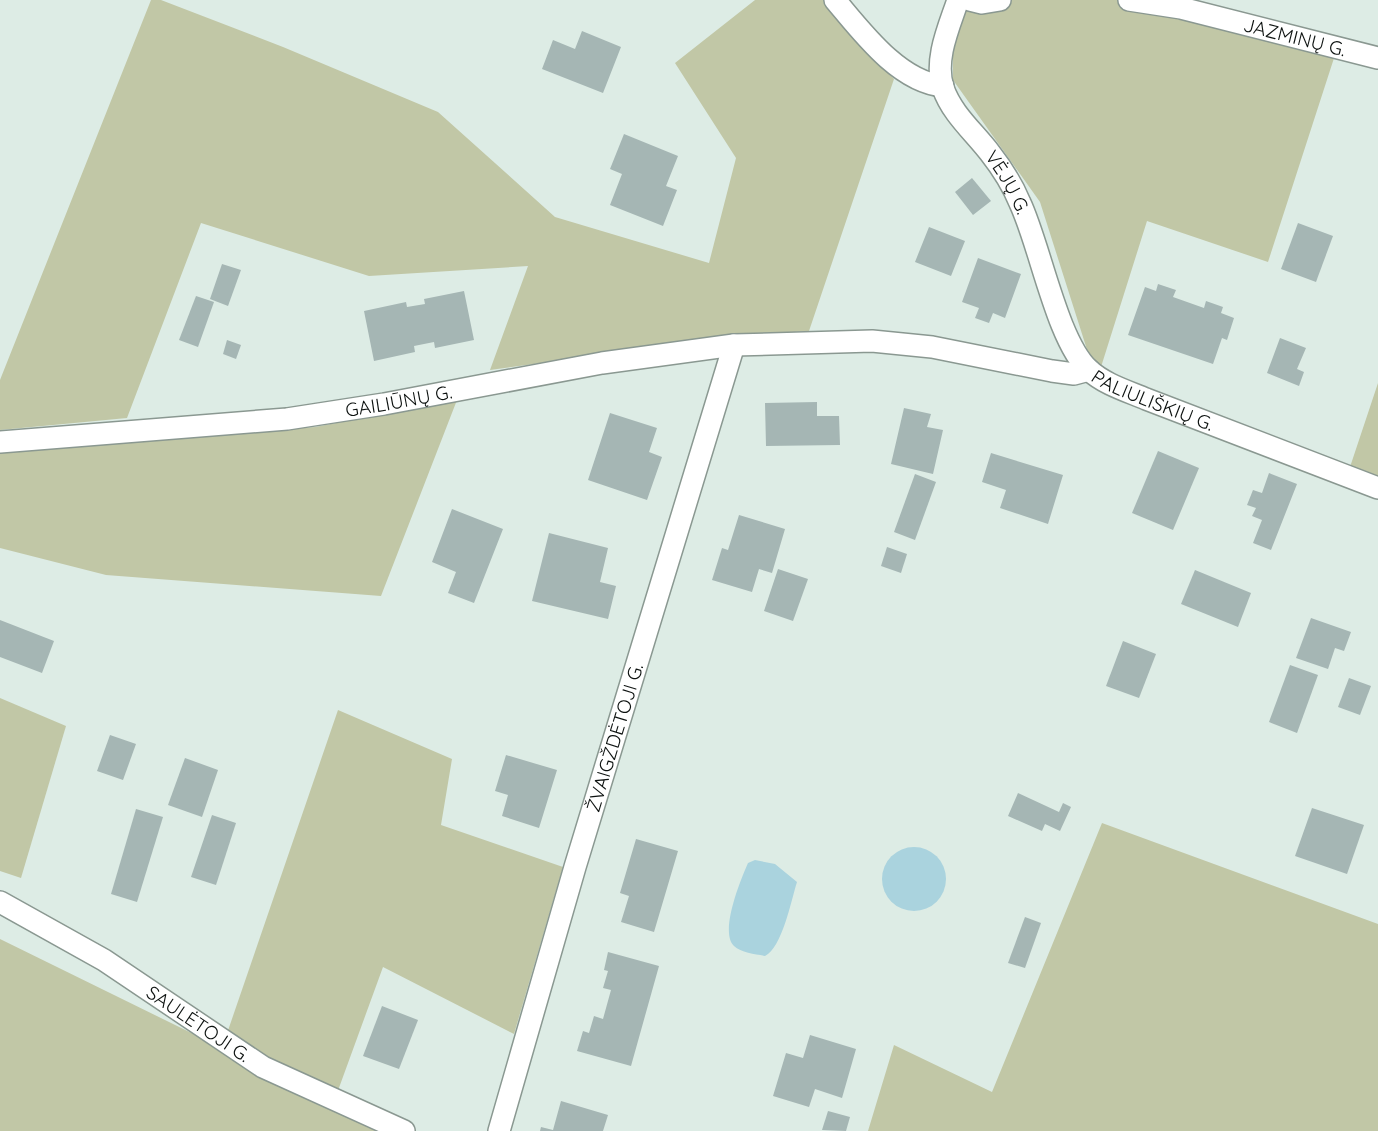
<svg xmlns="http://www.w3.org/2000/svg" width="1378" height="1131" font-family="Quicksand,sans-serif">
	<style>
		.green { fill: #c1c7a6 }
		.water { fill: #aad3de }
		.building { fill: #a5b6b4 }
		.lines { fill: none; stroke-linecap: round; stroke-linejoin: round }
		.street-casing { stroke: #8a9891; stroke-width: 24 }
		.street { stroke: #fff; stroke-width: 21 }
		.labels { text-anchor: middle; stroke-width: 6; stroke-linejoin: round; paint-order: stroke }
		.street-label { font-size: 19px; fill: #0c110f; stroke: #fff }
	</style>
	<rect width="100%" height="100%" fill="#ddece5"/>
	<g class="green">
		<path d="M151 0H161L283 47 438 112 555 217 709 263 736 158 675 63 755 0H823L894 79 809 331 739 336 490 370 528 266 369 276 201 223 127 418 0 430V380Z"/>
		<path d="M968 0H1186L1335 55 1268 262 1147 221 1101 367 1090 359 1040 202 953 80V40Z"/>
		<path d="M1378 383V479L1349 470Z"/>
		<path d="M457 400 381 596 106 575 0 548V453L315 427Z"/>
		<path d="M0 698 66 726 21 878 0 871Z"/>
		<path d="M338 710 452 759 441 825 563 867 514 1034 383 967 332 1107 380 1131H0V939L222 1048Z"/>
		<path d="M1102 823 1378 924V1131H868L894 1045 992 1092Z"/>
	</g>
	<g class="water">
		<circle cx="914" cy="879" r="32"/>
		<path d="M755 860 775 864 797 882C791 901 782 948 765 956 756 954 741 953 734 946 719 932 741 879 748 863Z"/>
	</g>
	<g class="building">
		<path d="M582 31 621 47 603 93 542 69 553 40 575 49Z"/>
		<path d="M624 134 678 156 666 186 677 190 663 226 610 205 622 174 610 169Z"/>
		<path d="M972 178 991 201 973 215 955 192Z"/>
		<path d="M1298 223 1333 236 1316 282 1281 269Z"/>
		<path d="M929 227 965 241 951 276 915 262Z"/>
		<path d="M978 258 1021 274 1005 318 993 313 989 323 975 318 979 308 962 302Z"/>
		<path d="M222 264 241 270 228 306 210 299Z"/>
		<path d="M1158 284 1176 290 1173 297 1204 308 1206 301 1223 307 1221 313 1234 318 1227 340 1222 338 1213 364 1128 335 1145 287 1156 291Z"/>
		<path d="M464 291 474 340 435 348 434 342 414 346 415 352 374 361 364 311 406 302 407 307 425 304 424 299Z"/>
		<path d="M196 296 214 302 198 347 179 340Z"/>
		<path d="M1280 338 1306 348 1297 369 1304 372 1299 386 1267 373Z"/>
		<path d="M227 340 241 345 236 359 223 354Z"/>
		<path d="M817 402V416H839L840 445 766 446 765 403Z"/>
		<path d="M904 408 931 414 927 427 943 430 933 474 891 464Z"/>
		<path d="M610 413 657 428 649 452 662 457 647 500 588 480Z"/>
		<path d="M1158 451 1199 468 1173 530 1132 513Z"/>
		<path d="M991 453 1063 475 1048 524 1000 508 1006 490 982 482Z"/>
		<path d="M1269 473 1297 484 1271 550 1253 543 1262 520 1252 516 1256 508 1247 505 1253 490 1262 493Z"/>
		<path d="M915 474 936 482 915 540 894 532Z"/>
		<path d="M452 509 503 529 474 603 448 593 456 572 432 562Z"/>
		<path d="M739 515 785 529 772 573 759 569 752 592 712 580 722 548 728 550Z"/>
		<path d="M549 533 608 548 600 582 616 586 608 619 532 601Z"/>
		<path d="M887 547 907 554 901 573 881 566Z"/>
		<path d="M778 569 808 579 793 621 764 611Z"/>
		<path d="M1195 570 1251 593 1238 627 1181 604Z"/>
		<path d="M1311 618 1351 632 1344 651 1335 648 1328 669 1296 658Z"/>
		<path d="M0 620 54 641 42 673 0 657Z"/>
		<path d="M1123 641 1156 654 1139 698 1106 686Z"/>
		<path d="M1290 665 1318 675 1297 733 1269 722Z"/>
		<path d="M1349 678 1371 686 1360 715 1338 707Z"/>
		<path d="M110 735 136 744 123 780 97 771Z"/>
		<path d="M506 755 557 770 539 828 502 816 508 795 495 791Z"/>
		<path d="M185 758 218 770 202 817 168 805Z"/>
		<path d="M1018 793 1059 812 1063 803 1071 807 1060 831 1045 824 1042 831 1008 816Z"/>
		<path d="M1312 808 1364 825 1347 874 1295 856Z"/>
		<path d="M136 809 163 817 137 902 111 894Z"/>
		<path d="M212 815 236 823 216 885 191 877Z"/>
		<path d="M636 839 678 851 654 932 621 922 629 896 620 893Z"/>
		<path d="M1025 917 1041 923 1025 968 1008 963Z"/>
		<path d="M608 952 659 966 631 1066 577 1051 583 1031 589 1033 594 1016 603 1019 611 990 603 988 608 971 604 970Z"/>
		<path d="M382 1006 418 1020 399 1069 363 1056Z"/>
		<path d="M810 1035 856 1049 842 1098 815 1089 809 1107 773 1096 786 1053 803 1058Z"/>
		<path d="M561 1101 608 1115 603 1131H540L541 1127 553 1130Z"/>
		<path d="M828 1111 850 1117 846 1131 822 1130Z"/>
	</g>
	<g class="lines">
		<defs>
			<g id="street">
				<path d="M835 0C862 32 899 82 943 86"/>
				<path id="s1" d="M958 0C949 27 934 59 943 88 952 114 974 132 990 153 1001 167 1013 186 1020 203 1040 245 1057 341 1089 370 1104 384 1127 391 1146 399L1378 488"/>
				<path d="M970 0 982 3 1000 0"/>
				<path id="s2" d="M1129 0 1181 8 1378 58"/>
				<path id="s3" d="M0 442 287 419 384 404 602 363 734 345 872 341 932 347 1052 371 1074 374 1089 370"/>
				<path id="s4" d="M0 902 104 960 263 1067 404 1131"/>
				<path id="s5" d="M499 1131 575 867 734 345"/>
			</g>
		</defs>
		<use href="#street" class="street-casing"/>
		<use href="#street" class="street"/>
	</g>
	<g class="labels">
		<g class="street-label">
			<text dy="7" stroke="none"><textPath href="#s2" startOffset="170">JAZMINŲ G.</textPath></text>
			<text dy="7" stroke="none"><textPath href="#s1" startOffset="206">VĖJŲ G.</textPath></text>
			<text dy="7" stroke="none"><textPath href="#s1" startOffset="483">PALIULIŠKIŲ G.</textPath></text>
			<text dy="7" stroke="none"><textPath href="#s3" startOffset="401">GAILIŪNŲ G.</textPath></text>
			<text dy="7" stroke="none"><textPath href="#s5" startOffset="410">ŽVAIGŽDĖTOJI G.</textPath></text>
			<text dy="7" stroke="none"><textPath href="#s4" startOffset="233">SAULĖTOJI G.</textPath></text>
		</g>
	</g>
</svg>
